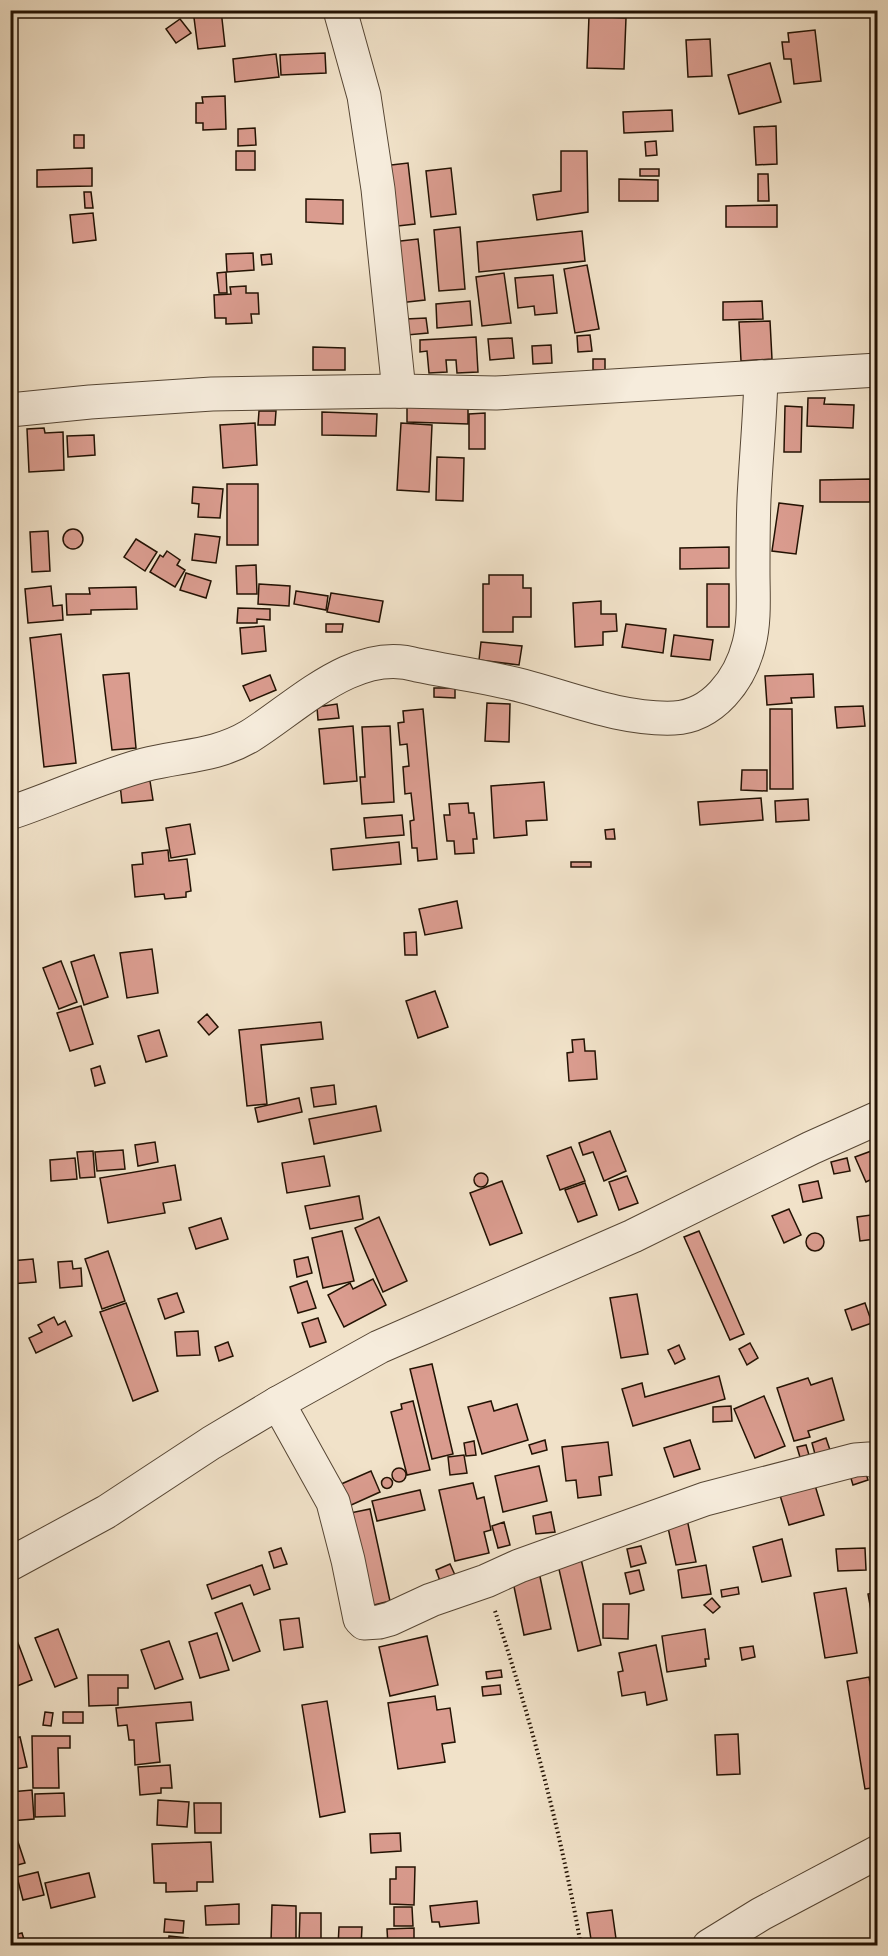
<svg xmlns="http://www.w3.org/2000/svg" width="888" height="1956" font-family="'IM FELL Great Primer',serif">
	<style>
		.building { fill: #da9c8f; stroke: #231203; stroke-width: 1.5 }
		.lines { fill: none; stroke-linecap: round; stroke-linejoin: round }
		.minor-casing { stroke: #564634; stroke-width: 35 }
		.path { stroke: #231203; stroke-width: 4; stroke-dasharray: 1.5 3; stroke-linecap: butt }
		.minor { stroke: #f6ecdc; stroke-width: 33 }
	</style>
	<rect width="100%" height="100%" fill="#f1e2c9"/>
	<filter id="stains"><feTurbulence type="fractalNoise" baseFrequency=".00333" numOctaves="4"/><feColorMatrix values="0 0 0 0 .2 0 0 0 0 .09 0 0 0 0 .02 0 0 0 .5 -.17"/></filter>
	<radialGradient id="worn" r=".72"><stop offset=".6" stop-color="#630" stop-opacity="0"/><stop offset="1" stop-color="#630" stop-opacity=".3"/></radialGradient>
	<g class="building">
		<path d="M193 10H221L225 46 198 49Z"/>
		<path d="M589 16 626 18 624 69 587 68Z"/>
		<path d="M180 19 191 33 176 43 166 29Z"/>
		<path d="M815 30 821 81 794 84 791 59H784L782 42H789L788 33Z"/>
		<path d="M710 39 712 76 688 77 686 40Z"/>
		<path d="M325 53 326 73 281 75 280 55Z"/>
		<path d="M276 54 279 77 235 82 233 59Z"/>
		<path d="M770 63 781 102 739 114 728 75Z"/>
		<path d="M225 96 226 129 203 130V123H196V103H203L202 97Z"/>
		<path d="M672 110 673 131 624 133 623 112Z"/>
		<path d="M776 126 777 164 756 165 754 127Z"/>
		<path d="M255 128 256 145 238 146V129Z"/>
		<rect x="74" y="135" width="10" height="13"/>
		<path d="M656 141 657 155 646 156 645 142Z"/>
		<rect x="236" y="151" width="19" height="19"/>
		<path d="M561 151H587L588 212 537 220 533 195 561 191Z"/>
		<path d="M408 163 415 224 389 227 383 166Z"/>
		<path d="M92 168V186L37 187V170Z"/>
		<path d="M451 168 456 214 431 217 426 171Z"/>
		<rect x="640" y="169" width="19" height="7"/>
		<path d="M758 174H768L769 201H758Z"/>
		<path d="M619 179 658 180V201H619Z"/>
		<path d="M84 192H91L93 208H85Z"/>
		<path d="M306 199 343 200V224L306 222Z"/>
		<path d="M777 205V227H726V206Z"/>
		<path d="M93 213 96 240 73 243 70 215Z"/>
		<path d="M460 227 465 289 439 291 434 230Z"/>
		<path d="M582 231 585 261 479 272 477 242Z"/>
		<path d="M418 239 425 300 399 303 392 242Z"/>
		<path d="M253 253 254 270 227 272 226 254Z"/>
		<path d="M271 254 272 264 262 265 261 255Z"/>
		<path d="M587 265 599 329 575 333 564 269Z"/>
		<path d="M226 272 227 293H219L217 273Z"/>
		<path d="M504 273 511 323 482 326 476 277Z"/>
		<path d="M553 275 557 313 535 315 534 306 518 308 515 278Z"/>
		<path d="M246 286V293H258L259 314H251L252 323 226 324V318H215L214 295 231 294 230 287Z"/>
		<path d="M470 301 472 325 437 328 436 304Z"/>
		<path d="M762 301 763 319 723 320V302Z"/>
		<path d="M426 318 428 333 407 335 406 319Z"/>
		<path d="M770 321 772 359 741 361 739 322Z"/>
		<path d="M590 335 592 351 578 352 577 336Z"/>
		<path d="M476 337 478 372 457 373 456 360H446L447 372 429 373 427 351 420 352V340Z"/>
		<path d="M512 338 514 358 490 360 488 339Z"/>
		<path d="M551 345 552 363 533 364 532 346Z"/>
		<path d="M313 347 345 348V370H313Z"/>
		<rect x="593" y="359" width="12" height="11"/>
		<path d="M808 398H825L824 404 854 405 853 428 807 426Z"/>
		<path d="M407 406 468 407V424L407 422Z"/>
		<path d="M785 406 802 407 801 452H784Z"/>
		<path d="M259 411H276L275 425H258Z"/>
		<path d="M322 412 377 414 376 436 322 435Z"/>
		<path d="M485 413V449H469V414Z"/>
		<path d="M255 423 257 465 223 468 220 425Z"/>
		<path d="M401 423 432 425 429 492 397 490Z"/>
		<path d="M44 428 45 433 63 432 64 470 29 472 27 429Z"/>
		<path d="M94 435 95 455 68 457 67 436Z"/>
		<path d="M437 457 464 458 463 501 436 500Z"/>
		<path d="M870 479V502H820V480Z"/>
		<rect x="227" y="484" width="31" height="61"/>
		<path d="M193 487 223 489 220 518 198 517 199 504 192 503Z"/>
		<path d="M779 503 803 506 796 554 772 551Z"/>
		<circle cx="73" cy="539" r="10"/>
		<path d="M48 531 50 571 32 572 30 532Z"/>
		<path d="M195 534 220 537 216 563 192 560Z"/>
		<path d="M136 539 157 552 145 571 124 557Z"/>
		<path d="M729 547V568L680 569V548Z"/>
		<path d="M167 551 180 560 177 565 185 570 175 587 150 572 160 555 163 557Z"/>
		<path d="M256 565 257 594H237L236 566Z"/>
		<path d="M186 573 211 581 206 598 180 590Z"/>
		<path d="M489 575H523V588H531V617H513V632H483V584H489Z"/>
		<path d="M259 584 290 586 289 606 258 604Z"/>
		<rect x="707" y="584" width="22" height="43"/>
		<path d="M51 586 53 606 62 605 63 620 28 623 25 589Z"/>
		<path d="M136 587 137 609 91 610V614L67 615 66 594H90L89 588Z"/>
		<path d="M296 591 328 596 326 610 294 604Z"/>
		<path d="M331 593 383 601 379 622 327 612Z"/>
		<path d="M601 601V614H616L617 631 603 632V645L575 647 573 603Z"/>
		<path d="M238 608 270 609V620L257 619V623H237Z"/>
		<path d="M326 624H343L342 632H326Z"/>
		<path d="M626 624 666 629 663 653 622 647Z"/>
		<path d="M264 626 266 651 242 654 240 628Z"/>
		<path d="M61 634 76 763 44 767 30 638Z"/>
		<path d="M674 635 713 640 710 660 671 656Z"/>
		<path d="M481 642 522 646 519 665 479 660Z"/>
		<path d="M129 673 136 748 112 750 103 675Z"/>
		<path d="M813 674 814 697 791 698 792 703 767 705 765 676Z"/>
		<path d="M270 675 276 690 250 701 243 686Z"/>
		<path d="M434 688H455V698L434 697Z"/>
		<path d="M487 703 510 704 509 742 485 741Z"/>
		<path d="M337 704 339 718 318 720 317 707Z"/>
		<path d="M863 706 865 726 837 728 835 707Z"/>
		<path d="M423 709 437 859 418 861 417 848H412L410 821 414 820 411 793 405 794 403 767 409 766 407 744 400 745 398 723 404 722 403 711Z"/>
		<path d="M770 709H792L793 789H770Z"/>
		<path d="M353 726 357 781 324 784 319 729Z"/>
		<path d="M390 726 394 802 362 804 360 777H365L362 727Z"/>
		<path d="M742 770H767V791L741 790Z"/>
		<path d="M150 781 153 800 122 803 120 784Z"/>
		<path d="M544 782 547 820 526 821 527 835 494 838 491 786Z"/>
		<path d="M761 798 763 820 700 825 698 802Z"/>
		<path d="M808 799 809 820 776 822 775 801Z"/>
		<path d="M468 803 469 813H474L477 839H473L474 853 455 854 454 841H447L444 815H450L449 804Z"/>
		<path d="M402 815 404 835 366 838 364 818Z"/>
		<path d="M190 824 195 854 171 858 166 828Z"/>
		<path d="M614 829 615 839H606L605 830Z"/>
		<path d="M399 842 401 864 333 870 331 849Z"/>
		<path d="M168 850 169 861 187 859 191 891 186 892V897L165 899 164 894 135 897 132 865 143 864 142 853Z"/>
		<rect x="571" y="862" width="20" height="5"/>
		<path d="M457 901 462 928 425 935 419 909Z"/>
		<path d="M416 932 417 955H405L404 933Z"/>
		<path d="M152 949 158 993 127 998 120 953Z"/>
		<path d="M94 955 108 997 84 1005 71 962Z"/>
		<path d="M61 961 77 1002 59 1009 43 968Z"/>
		<path d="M435 991 448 1027 418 1038 406 1001Z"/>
		<path d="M81 1006 93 1044 70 1051 57 1013Z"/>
		<path d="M207 1014 218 1027 209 1035 198 1022Z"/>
		<path d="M321 1022 323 1039 261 1045 267 1104 247 1106 239 1030Z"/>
		<path d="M159 1030 167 1056 146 1062 138 1036Z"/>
		<path d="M584 1039 585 1051H595L597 1079 569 1081 567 1053 573 1052 572 1040Z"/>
		<path d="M100 1066 105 1083 95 1086 91 1069Z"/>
		<path d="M334 1085 336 1104 314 1107 311 1088Z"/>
		<path d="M299 1098 302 1112 258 1122 255 1108Z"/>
		<path d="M376 1106 381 1131 314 1144 309 1119Z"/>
		<path d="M610 1131 626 1171 604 1181 593 1152 583 1155 579 1143Z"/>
		<path d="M155 1142 158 1162 138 1166 135 1145Z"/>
		<path d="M571 1147 585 1181 560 1190 547 1156Z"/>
		<path d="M123 1150 125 1169 97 1171 95 1152Z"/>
		<path d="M874 1150 878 1157V1176L866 1182 855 1157Z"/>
		<path d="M93 1151 95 1177 80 1178 77 1152Z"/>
		<path d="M324 1156 330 1186 287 1193 282 1163Z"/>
		<path d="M75 1158 77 1179 51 1181 50 1160Z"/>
		<path d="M847 1158 850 1171 834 1174 831 1162Z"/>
		<path d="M175 1165 181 1200 163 1203 165 1213 108 1223 100 1178Z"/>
		<path d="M10 1171H13L16 1194 10 1195Z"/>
		<circle cx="481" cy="1180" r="7"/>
		<path d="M627 1176 638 1203 619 1210 609 1182Z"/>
		<path d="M502 1181 522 1233 490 1245 470 1193Z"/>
		<path d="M818 1181 822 1198 803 1202 799 1185Z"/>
		<path d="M585 1183 597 1215 578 1222 565 1190Z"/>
		<path d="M359 1196 363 1219 310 1229 305 1206Z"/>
		<path d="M789 1209 801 1235 784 1243 772 1216Z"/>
		<path d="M871 1215 875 1239 860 1241 857 1217Z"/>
		<path d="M379 1217 407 1281 383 1292 355 1228Z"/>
		<path d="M221 1218 228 1239 196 1249 189 1228Z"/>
		<path d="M342 1231 354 1281 323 1288 312 1238Z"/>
		<path d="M699 1231 744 1334 730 1340 684 1237Z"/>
		<circle cx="815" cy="1242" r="9"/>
		<path d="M108 1251 125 1301 102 1309 85 1259Z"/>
		<path d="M308 1257 312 1273 297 1277 294 1260Z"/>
		<path d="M33 1259 36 1282 10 1284V1261Z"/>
		<path d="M72 1261 73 1269 81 1268 82 1286 60 1288 58 1262Z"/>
		<path d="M373 1279 386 1305 344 1327 328 1295 350 1283 353 1289Z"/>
		<path d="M307 1281 316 1308 298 1313 290 1287Z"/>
		<path d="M177 1293 184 1312 165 1319 158 1299Z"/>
		<path d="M637 1294 648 1354 621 1358 610 1298Z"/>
		<path d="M126 1303 158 1391 133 1401 100 1312Z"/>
		<path d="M865 1303 872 1323 852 1330 845 1310Z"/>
		<path d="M54 1317 58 1325 65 1321 72 1336 36 1353 29 1338 42 1332 38 1325Z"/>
		<path d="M318 1318 326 1342 310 1347 302 1323Z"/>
		<path d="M198 1331 200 1355 177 1356 175 1332Z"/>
		<path d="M228 1342 233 1356 219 1361 215 1347Z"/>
		<path d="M750 1343 758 1358 747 1365 739 1349Z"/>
		<path d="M679 1345 685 1359 675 1364 668 1350Z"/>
		<path d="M432 1364 453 1454 432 1459 410 1369Z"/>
		<path d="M719 1376 725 1399 633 1426 622 1389 642 1383 645 1397Z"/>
		<path d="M808 1378 811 1385 832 1378 844 1420 808 1431 810 1437 794 1441 777 1388Z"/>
		<path d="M764 1396 785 1446 755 1458 734 1409Z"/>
		<path d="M413 1401 430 1470 407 1475 391 1412 402 1409 401 1404Z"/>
		<path d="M491 1401 494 1411 517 1404 528 1440 482 1454 468 1407Z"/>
		<path d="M731 1406 732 1421 713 1422V1407Z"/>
		<path d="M826 1438 830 1450 815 1454 812 1443Z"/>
		<path d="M545 1440 547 1450 532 1454 529 1445Z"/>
		<path d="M690 1440 700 1469 674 1477 664 1448Z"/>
		<path d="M474 1441 476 1455 466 1456 464 1443Z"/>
		<path d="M608 1442 612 1475 599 1477 601 1495 578 1498 576 1480 566 1481 562 1447Z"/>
		<path d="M806 1445 809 1455 800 1457 797 1447Z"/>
		<path d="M464 1455 467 1473 450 1475 448 1457Z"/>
		<path d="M539 1466 547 1501 503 1512 495 1476Z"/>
		<circle cx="399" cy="1475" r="7"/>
		<path d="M865 1470 868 1480 853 1485 850 1475Z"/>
		<path d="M371 1471 380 1492 349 1506 339 1485Z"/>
		<circle cx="387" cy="1483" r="5.5"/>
		<path d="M814 1482 824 1515 789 1525 779 1492Z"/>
		<path d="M473 1483 477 1499 484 1497 491 1530 484 1532 489 1553 455 1561 439 1490Z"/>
		<path d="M420 1490 425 1510 377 1521 372 1501Z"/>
		<path d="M370 1509 390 1601 370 1606 350 1513Z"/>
		<path d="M551 1512 555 1532 536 1534 533 1516Z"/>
		<path d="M687 1519 696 1562 676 1565 667 1523Z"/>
		<path d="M504 1522 510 1545 498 1548 492 1526Z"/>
		<path d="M782 1539 791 1576 762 1582 753 1547Z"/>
		<path d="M641 1546 646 1563 631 1567 627 1549Z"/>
		<path d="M281 1548 287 1564 274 1568 269 1552Z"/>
		<path d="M865 1548 866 1570 838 1571 836 1549Z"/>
		<path d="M581 1559 601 1645 578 1651 558 1565Z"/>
		<path d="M450 1564 455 1575 440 1581 436 1570Z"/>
		<path d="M262 1565 270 1589 254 1595 250 1585 212 1599 207 1585Z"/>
		<path d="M706 1565 711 1594 682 1598 678 1570Z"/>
		<path d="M639 1570 644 1590 630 1594 625 1573Z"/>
		<path d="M539 1572 551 1629 524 1635 512 1577Z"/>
		<path d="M738 1587 739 1594 722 1597 721 1590Z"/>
		<path d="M846 1588 857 1653 825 1658 814 1593Z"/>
		<path d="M878 1592V1648L868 1594Z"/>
		<path d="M712 1598 720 1607 713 1613 704 1605Z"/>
		<path d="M242 1603 260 1651 233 1661 215 1613Z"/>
		<path d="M603 1604H629L628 1639 603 1638Z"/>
		<path d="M299 1618 303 1647 284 1650 280 1620Z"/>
		<path d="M10 1622 32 1680 12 1688 10 1683Z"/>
		<path d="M58 1629 77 1678 55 1687 35 1638Z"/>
		<path d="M705 1629 709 1659H705L706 1666 667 1672 662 1636Z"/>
		<path d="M217 1633 229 1670 200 1678 189 1642Z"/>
		<path d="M427 1636 438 1685 390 1696 379 1647Z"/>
		<path d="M169 1641 183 1679 155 1689 141 1650Z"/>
		<path d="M656 1645 667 1700 647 1705 645 1692 622 1696 618 1672 623 1671 619 1653Z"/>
		<path d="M753 1646 755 1657 742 1660 740 1648Z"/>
		<path d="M501 1670 502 1677 487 1679 486 1672Z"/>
		<path d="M88 1675H128V1688H118V1705L89 1706Z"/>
		<path d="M869 1677 878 1728V1787L865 1789 847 1681Z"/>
		<path d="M500 1685 501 1694 483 1696 482 1687Z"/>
		<path d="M435 1696 437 1710 450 1708 455 1742 442 1744 445 1762 398 1769 388 1703Z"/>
		<path d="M327 1701 345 1812 320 1817 302 1705Z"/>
		<path d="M191 1702 193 1720 156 1723 160 1762 135 1765 134 1740H129L127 1725 118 1726 116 1708Z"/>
		<path d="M45 1712 53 1713 51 1726 43 1725Z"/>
		<rect x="63" y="1712" width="20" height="11"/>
		<path d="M738 1734 740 1774 717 1775 715 1735Z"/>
		<path d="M32 1736H70V1748H58L59 1788H33Z"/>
		<path d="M20 1737 27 1767 10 1770V1739Z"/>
		<path d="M170 1765 172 1788H161V1793L140 1795 138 1767Z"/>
		<path d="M32 1790 34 1819 10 1821V1792Z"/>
		<path d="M64 1793 65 1816 35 1817V1794Z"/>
		<path d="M158 1800 189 1802 187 1827 157 1825Z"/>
		<path d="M194 1803H221V1833H195Z"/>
		<path d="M13 1827 25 1863 10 1867V1828Z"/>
		<path d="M400 1833 401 1851 371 1853 370 1834Z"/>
		<path d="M211 1842 213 1882H197V1891L166 1892V1883H154L152 1844Z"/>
		<path d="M396 1867H415L414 1905 390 1904V1879H396Z"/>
		<path d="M38 1872 44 1895 23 1900 17 1877Z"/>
		<path d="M89 1873 95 1897 51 1908 45 1883Z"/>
		<path d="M477 1901 479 1923 440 1927 439 1922H432L430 1906Z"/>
		<path d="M239 1904V1924L206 1925 205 1906Z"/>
		<path d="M272 1905 296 1906V1943L271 1942Z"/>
		<path d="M394 1907H412L413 1926H394Z"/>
		<path d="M612 1910 617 1946H592L587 1913Z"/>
		<path d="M300 1913H321V1943H299Z"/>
		<path d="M165 1919 184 1921 183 1933 164 1932Z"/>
		<path d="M339 1927H362L361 1946H338Z"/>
		<path d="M414 1928V1946H388L387 1929Z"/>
		<path d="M22 1933 26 1946H10V1936Z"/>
		<path d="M169 1936 188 1938 187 1946 168 1944Z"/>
	</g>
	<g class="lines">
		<defs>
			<g id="minor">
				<path d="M340 10 364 96 378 189 399 391"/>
				<path d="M10 410 90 402 212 394 399 391 496 393 878 370"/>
				<path d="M10 813C55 798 99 777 144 765 181 755 215 757 250 736 298 706 356 646 417 665 452 672 488 677 523 686 572 699 622 720 674 718 713 716 740 680 749 644 755 621 753 595 753 572 753 547 753 523 754 499 756 458 760 418 761 377"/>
				<path d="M278 1403 333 1502 348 1560 360 1619 364 1623 379 1622 390 1619 431 1600 486 1581 519 1566 705 1499 855 1460 869 1459 878 1462"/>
				<path d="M10 1564 106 1512 211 1443 278 1403 379 1347 633 1236 811 1148 878 1118"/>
				<path d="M709 1946 761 1914 878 1852"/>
			</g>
		</defs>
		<use href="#minor" class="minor-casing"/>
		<path class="path" d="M495 1611C531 1720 561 1832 581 1946"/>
		<use href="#minor" class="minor"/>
	</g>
	<rect width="888" height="1956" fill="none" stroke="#f1e2c9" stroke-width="36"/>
	<rect x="12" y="12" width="864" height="1932" fill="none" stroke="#231203" stroke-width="3"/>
	<rect x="18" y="18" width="852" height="1920" fill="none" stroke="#231203" stroke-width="1.5"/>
	<rect width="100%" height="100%" filter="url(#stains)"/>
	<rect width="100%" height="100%" fill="url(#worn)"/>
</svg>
